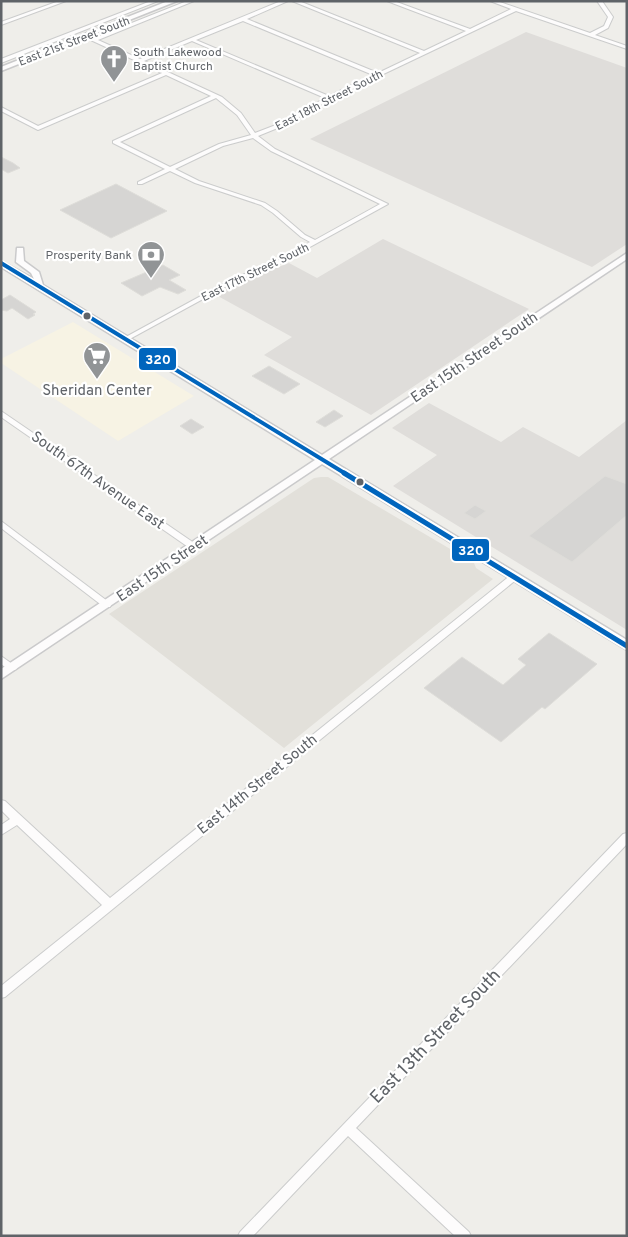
<svg xmlns="http://www.w3.org/2000/svg" width="628" height="1237" font-family="Overpass,sans-serif">
	<style>
		.commercial { fill: #f7f3e4 }
		.industrial { fill: #dfddda }
		.education { fill: #e2e0da }
		.building { fill: #d6d5d3; stroke: #deddd9 }
		.lines { fill: none; stroke-linecap: round; stroke-linejoin: round }
		.street-casing { stroke: #cbcccc; stroke-width: 2 }
		.secondary-casing { stroke: #cacacb; stroke-width: 3 }
		.street { fill: #fdfcfc; fill-rule: evenodd }
		.secondary { fill: #fdfcfc; fill-rule: evenodd }
		.bus-1-far1-casing { stroke: #fff; stroke-width: 7 }
		.bus-1-casing { stroke: #fff; stroke-width: 9 }
		.bus-1-far1 { stroke: #0065bd; stroke-width: 4 }
		.bus-1 { stroke: #0065bd; stroke-width: 5 }
		.bus-dot { fill: #5f6368; stroke: #fff; stroke-width: 2 }
		.labels { text-anchor: middle; stroke-width: 4.5; stroke-linejoin: round; paint-order: stroke }
		.far-street-label { font-size: 12px; fill: #5f6368; stroke: #fff }
		.far-poi-label { font-size: 12px; fill: #5f6368; stroke: #fff; text-anchor: start }
		.street-label { font-size: 15px; fill: #5f6368; stroke: #fff }
		.poi-label { font-size: 15px; fill: #5f6368; stroke: #fff }
		.near-street-label { font-size: 18px; fill: #5f6368; stroke: #fff }
		.line-badge { stroke: #fff; stroke-width: 2 }
		.badge-label { font-size: 14px; text-anchor: middle; font-weight: bold; fill: #fff }
	</style>
	<rect width="100%" height="100%" fill="#efeeea"/>
	<path class="commercial" d="M73 322 194 396 118 441 1 363V359Z"/>
	<g class="industrial">
		<path d="M526 32 627 68V244L592 267 310 139Z"/>
		<path d="M383 239 529 309 371 415 264 355 292 337 216 295 233 285 289 263 317 278Z"/>
		<path d="M429 403 501 442 523 427 579 457 627 420V630L393 486 437 455 392 428Z"/>
	</g>
	<path class="education" d="M321 477H328L474 563 476 568 493 579 284 748 109 614 314 478Z"/>
	<g class="building">
		<path d="M1 157 13 163 20 168 8 173 1 169Z"/>
		<path d="M116 184 167 211 111 238 60 210Z"/>
		<path d="M163 265 180 275 169 280 186 290 178 294 160 287 142 296 121 283Z"/>
		<path d="M10 295 36 312 33 314 35 315 28 319 12 308 7 311 1 310V300Z"/>
		<path d="M269 366 300 384 284 394 252 376Z"/>
		<path d="M334 410 343 416 325 427 316 422Z"/>
		<path d="M191 419 204 427 192 434 180 426Z"/>
		<path d="M605 476 627 484V515L572 562 529 536Z"/>
		<path d="M475 505 486 511 475 519 464 513Z"/>
		<path d="M549 633 597 664 545 709 542 707 501 742 424 688 462 657 503 685 526 665 518 659Z"/>
	</g>
	<g class="lines">
		<defs>
			<g id="street">
				<path d="M59 1H66L1 25V22Z"/>
				<path d="M151 1H158L1 63V59Z"/>
				<path d="M187 1H194L98 40 140 59 281 1H288L247 19 378 73 420 53 292 1H299L424 51 466 31 387 1H394L470 29 511 9 490 1H497L590 33 604 26 608 17 597 1H602L613 17 608 28 595 35 627 46V49L516 11 331 99 285 125 258 136 275 149 388 204 279 264 236 281 126 341 123 339 124 338 232 279 275 262 310 242 301 237 273 213 261 205 195 183 170 171 142 184H138V182L165 169 113 143V141L211 96 166 75 38 130 1 111V107L38 126 162 73 82 36 85 34 94 38ZM243 21 373 75 329 96 196 40ZM192 41 325 98 281 123 255 133 241 113 222 97 144 61ZM216 98 237 115 251 135 219 144 170 167 120 142ZM253 138 271 151 380 204 315 240 305 235 277 211 265 203 199 181 175 169 223 146Z"/>
				<path d="M1 411 197 545 198 547 197 549H191L1 417Z"/>
				<path d="M1 521 110 603 111 605 110 607H104L1 528Z"/>
				<path d="M514 574 518 577 517 579 5 997 1 998V986L102 905 17 825 1 835V825L10 819 1 810V800L5 801 110 898 511 575Z"/>
				<path d="M1 656 15 666 17 668 15 670H9L1 664Z"/>
				<path d="M627 833V844L356 1128 469 1232 471 1236H455L348 1136 253 1236H238L240 1232 623 834Z"/>
			</g>
			<g id="secondary">
				<path d="M168 1H177L1 71V67Z"/>
				<path d="M17 248H23L24 261 39 272 43 285 322 455 627 253V259L329 459 627 640V650L322 464 1 679V669L315 460 1 267V261L34 279 31 273 16 262Z"/>
			</g>
		</defs>
		<use href="#street" class="street-casing"/>
		<use href="#secondary" class="secondary-casing"/>
		<use href="#street" class="street"/>
		<use href="#secondary" class="secondary"/>
		<defs>
			<path id="bus-1-far1" d="M1 263 346 474"/>
			<path id="bus-1" d="M344 473 627 646"/>
		</defs>
		<use href="#bus-1-far1" class="bus-1-far1-casing"/>
		<use href="#bus-1" class="bus-1-casing"/>
		<use href="#bus-1-far1" class="bus-1-far1"/>
		<use href="#bus-1" class="bus-1"/>
	</g>
	<defs>
		<symbol id="church-pin" viewBox="-11 -11 22 30"><path d="M0 17L-7.5 6A9.5 9.5 0 1 1 7.5 6Z" fill="#919496" stroke="#fff"/><path d="M-1.2-6h2.4v3.5h3.3v2.4h-3.3V6h-2.4V-.1h-3.3v-2.4h3.3Z" fill="#fff"/></symbol>
		<symbol id="bank-pin" viewBox="-11 -11 22 30"><path d="M0 17L-7.5 6A9.5 9.5 0 1 1 7.5 6Z" fill="#919496" stroke="#fff"/><path d="M-6-4H6V4H-6ZM0-2.3a2.3 2.3 0 1 0 0 4.6a2.3 2.3 0 1 0 0-4.6Z" fill="#fff"/></symbol>
		<symbol id="supermarket-pin" viewBox="-11 -11 22 30"><path d="M0 17L-7.5 6A9.5 9.5 0 1 1 7.5 6Z" fill="#919496" stroke="#fff"/><path d="M-6-5.5h2.5l.6 2H6L4.5 2H-2.5L-4.4-4H-6ZM-1.5 3.2a1.3 1.3 0 1 0 .1 0ZM3 3.2a1.3 1.3 0 1 0 .1 0Z" fill="#fff"/></symbol>
	</defs>
	<g fill-rule="evenodd">
		<use href="#church-pin" x="98" y="43" width="32" height="43"/>
		<use href="#bank-pin" x="135" y="239" width="32" height="43"/>
		<use href="#supermarket-pin" x="81" y="340" width="32" height="43"/>
	</g>
	<g class="bus-dot">
		<circle cx="87" cy="316" r="4.5"/>
		<circle cx="360" cy="482" r="4.5"/>
	</g>
	<g class="labels">
		<g class="far-street-label">
			<text transform="translate(74 41) rotate(-21)" y="4">East 21st Street South</text>
			<text transform="translate(329 100) rotate(-27)" y="4">East 18th Street South</text>
			<text transform="translate(255 272) rotate(-26)" y="4">East 17th Street South</text>
		</g>
		<g class="far-poi-label">
			<text x="133" y="56">South Lakewood<tspan x="133" dy="14">Baptist Church</tspan></text>
			<text x="132" y="259" text-anchor="end">Prosperity Bank</text>
		</g>
		<g class="street-label">
			<text transform="translate(474 357) rotate(-34)" y="5">East 15th Street South</text>
			<text transform="translate(98 480) rotate(35)" y="5">South 67th Avenue East</text>
			<text transform="translate(162 568) rotate(-34)" y="5">East 15th Street</text>
			<text transform="translate(257 784) rotate(-39)" y="5">East 14th Street South</text>
		</g>
		<g class="poi-label">
			<text x="97" y="395">Sheridan Center</text>
		</g>
		<g class="near-street-label">
			<text transform="translate(435 1036) rotate(-46)" y="6">East 13th Street South</text>
		</g>
	</g>
	<g class="line-badge">
		<rect x="138" y="347" width="39" height="24" rx="5" fill="#0065bd"/>
		<rect x="451" y="538" width="39" height="24" rx="5" fill="#0065bd"/>
	</g>
	<g class="badge-label">
		<text x="158" y="364">320</text>
		<text x="471" y="555">320</text>
	</g>
	<rect width="628" height="1237" fill="none" stroke="#5f6368" stroke-width="5"/>
</svg>
